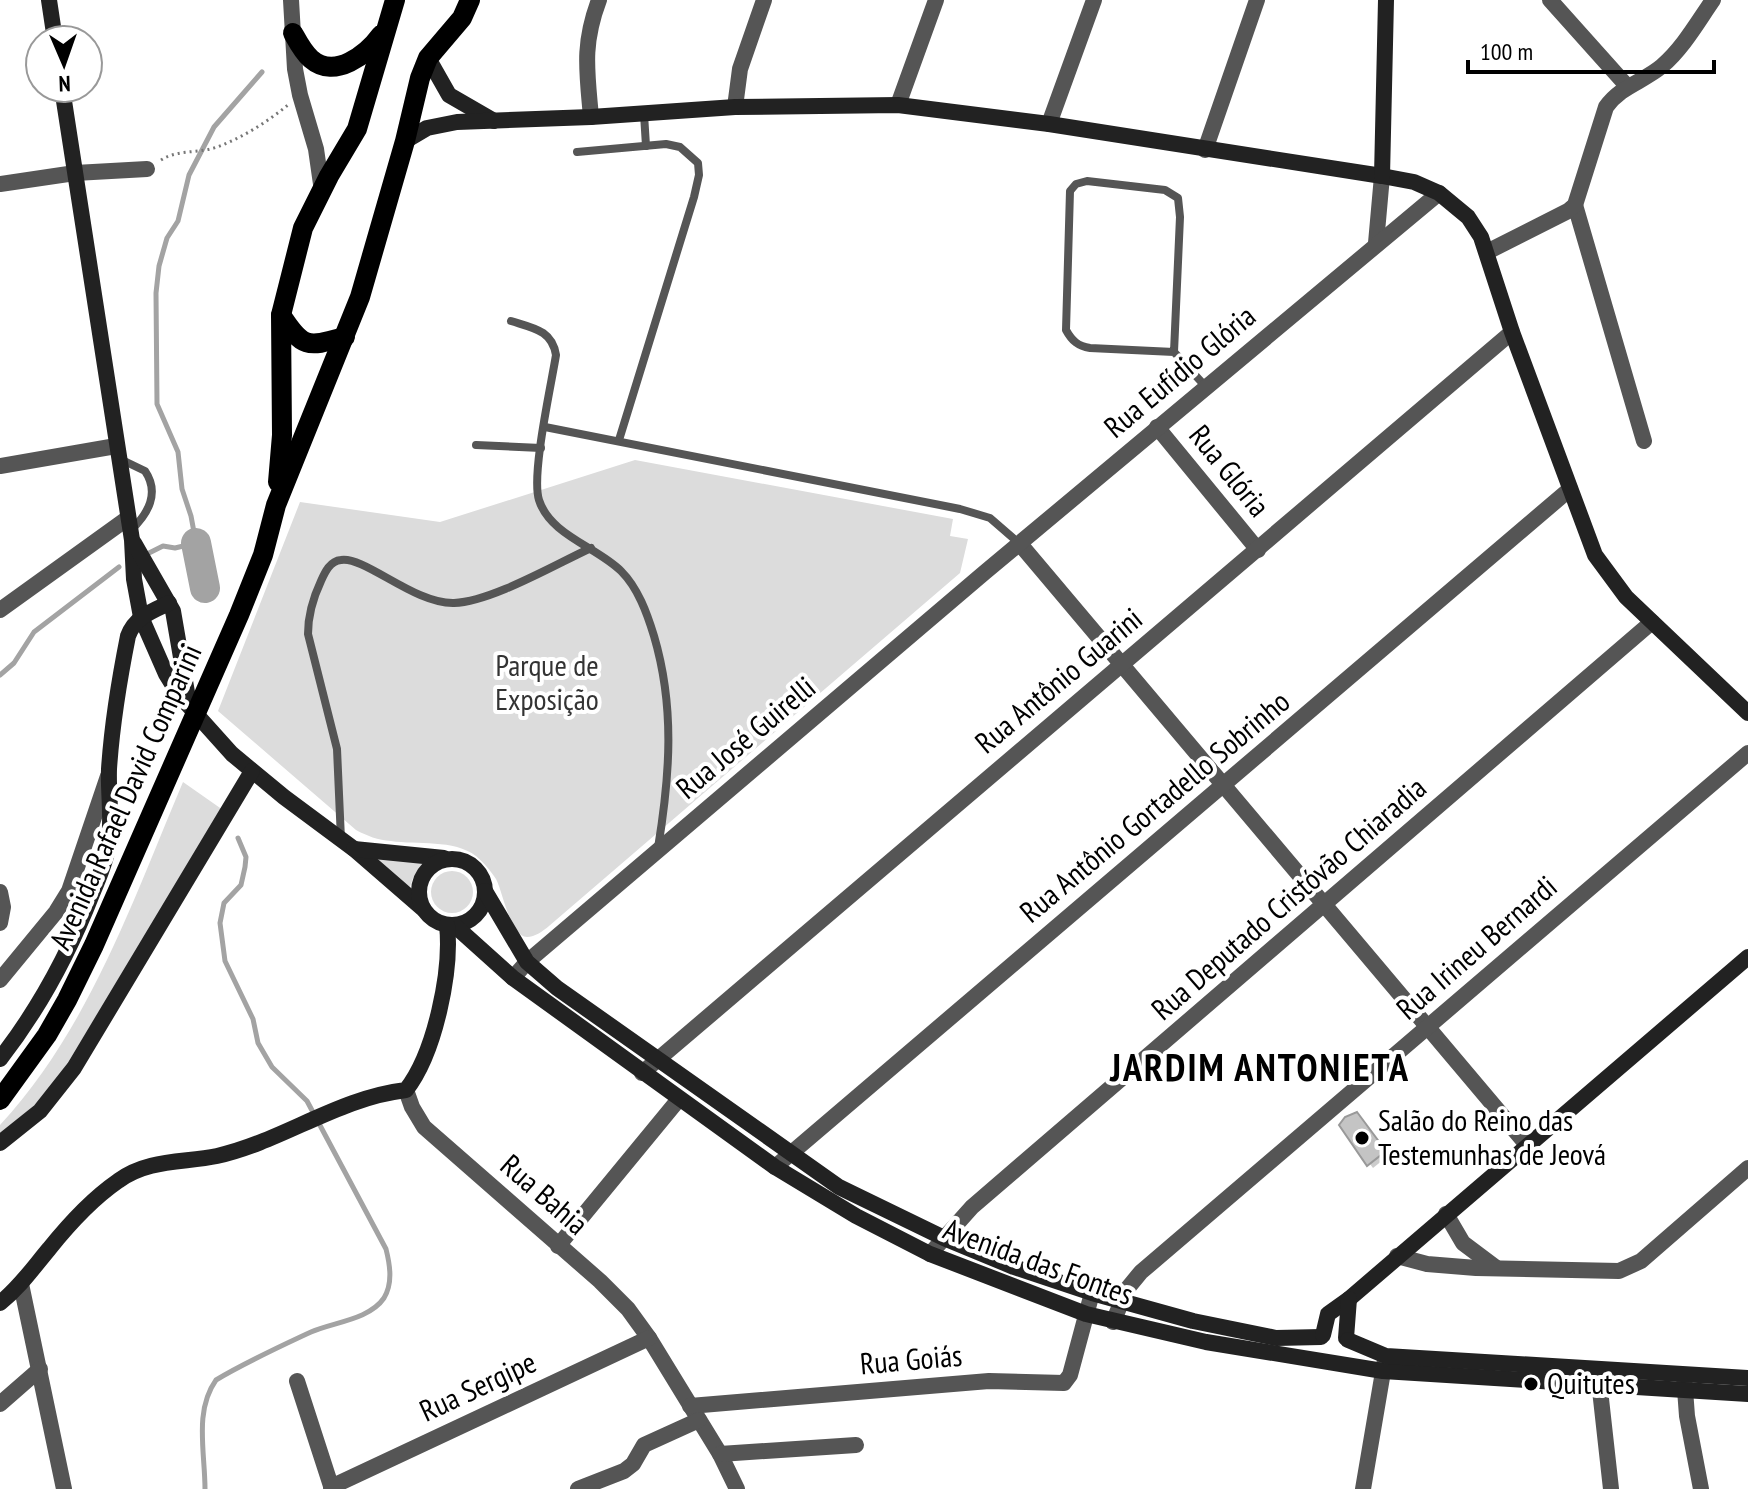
<svg xmlns="http://www.w3.org/2000/svg" width="1748" height="1489" font-family="'PT Sans Narrow',sans-serif">
	<style>
		.green { fill: #dcdcdc }
		.shadow { fill: #0003 }
		.lines { fill: none; stroke-linecap: round; stroke-linejoin: round }
		.stream { stroke: #a3a3a3; stroke-width: 5 }
		.river { stroke: #a3a3a3; stroke-width: 30 }
		.building { fill: #c4c4c4; stroke: #999; stroke-width: 2 }
		.path { stroke: #777; stroke-width: 3; stroke-dasharray: 2 4; stroke-linecap: butt }
		.lane { stroke: #555; stroke-width: 8 }
		.street { stroke: #555; stroke-width: 16 }
		.secondary { stroke: #222; stroke-width: 16 }
		.primary { stroke: #000; stroke-width: 20 }
		.poi-dot { fill: #000; stroke: #fff; stroke-width: 3 }
		.labels { text-anchor: middle; stroke-width: 8; stroke-linejoin: round; paint-order: stroke }
		.street-label { font-size: 30px; fill: #000; stroke: #fff }
		.park-label { font-size: 30px; fill: #333; stroke: #fff }
		.poi-label { font-size: 30px; fill: #000; stroke: #fff; text-anchor: start }
		.district-label { font-size: 38px; font-weight: bold; letter-spacing: 2px; fill: #000; stroke: #fff }
	</style>
	<rect width="100%" height="100%" fill="#fff"/>
	<g class="green">
		<path d="M635 460 953 519 950 536 968 539 960 573 549 926C543 931 535 937 527 937 510 936 503 892 496 879 491 871 483 862 476 856 454 839 417 845 391 841 378 840 367 836 356 830L218 711 300 502 440 522Z"/>
		<path d="M183 782 223 810 51 1090 0 1136V1125C89 1029 133 900 183 782Z"/>
		<path d="M369 855 423 863 413 878 410 887Z"/>
		<circle cx="452" cy="892" r="21"/>
	</g>
	<path class="shadow" d="M1360 1119 1388 1156 1373 1168 1341 1125Z"/>
	<g class="lines">
		<g class="stream">
			<path d="M147 554 163 546 175 548 196 543 191 516 182 489 178 452 157 404 156 293 159 266 167 238 178 221 189 175 214 127 262 72"/>
			<path d="M0 675 14 663 34 632 119 567"/>
			<path d="M205 1489C205 1452 194 1411 216 1380 246 1362 279 1347 311 1332 333 1322 369 1320 384 1298 393 1283 390 1265 386 1249L307 1101 272 1067 258 1043 253 1019 225 961 220 923 224 903 241 885 245 867 246 857 238 838"/>
		</g>
		<path class="river" d="M196 543 205 588"/>
	</g>
	<path class="building" d="M1357 1112 1386 1151 1367 1166 1339 1125 1345 1117Z"/>
	<g class="lines">
		<path class="path" d="M161 160C178 149 198 154 217 147 242 138 267 122 288 105"/>
		<g class="lane">
			<path d="M644 114 646 146"/>
			<path d="M577 152 666 144 680 147 698 163 699 175 694 197 619 440"/>
			<path d="M511 321C533 328 552 330 556 355 551 386 531 475 539 500 550 535 597 547 621 571 638 588 647 613 654 636 675 707 670 775 658 848"/>
			<path d="M1174 352 1180 217 1178 198 1165 190 1087 181 1076 184 1070 191 1066 330C1072 341 1078 346 1090 348L1174 352 1206 387"/>
			<path d="M545 427 960 509 990 518 1020 544"/>
			<path d="M476 445 541 448"/>
			<path d="M118 458 145 471C160 493 148 514 131 530"/>
			<path d="M341 839 337 749 308 634C308 615 313 598 321 581 325 572 330 561 341 560 365 556 414 604 454 603 491 602 556 564 591 548"/>
		</g>
		<g class="street">
			<path d="M291 0 295 69 300 95 316 149 322 191"/>
			<path d="M1550 0 1627 86"/>
			<path d="M898 105 936 0"/>
			<path d="M735 107 740 69 764 0"/>
			<path d="M591 117C587 71 582 45 599 0"/>
			<path d="M1049 124 1094 0"/>
			<path d="M1205 150 1257 0"/>
			<path d="M0 184 75 173 147 169"/>
			<path d="M1575 205 1644 441"/>
			<path d="M1376 243 1382 176"/>
			<path d="M1487 252 1568 211 1575 205 1606 107C1621 86 1643 82 1662 66 1683 48 1697 23 1713 0"/>
			<path d="M1157 427 1258 550"/>
			<path d="M0 466 116 446"/>
			<path d="M1020 544 1528 1146"/>
			<path d="M0 610 128 518"/>
			<path d="M0 892 3 907 0 923"/>
			<path d="M513 978 527 962 984 573 1439 193"/>
			<path d="M0 980 56 912 69 891 108 776"/>
			<path d="M642 1073 1512 332"/>
			<path d="M406 1090 412 1107 424 1127 600 1281 628 1309 649 1338 720 1454 737 1489"/>
			<path d="M775 1167 1570 489"/>
			<path d="M1446 1214 1463 1243 1495 1267"/>
			<path d="M558 1246 679 1099"/>
			<path d="M930 1254 972 1207 1652 622"/>
			<path d="M1397 1256 1427 1264 1476 1268 1619 1271 1641 1261 1748 1168"/>
			<path d="M21 1284 64 1489"/>
			<path d="M1113 1322 1127 1289 1141 1272 1748 753"/>
			<path d="M1598 1372 1611 1489"/>
			<path d="M1684 1376 1687 1416 1701 1489"/>
			<path d="M297 1381 332 1489"/>
			<path d="M0 1404 40 1369"/>
			<path d="M690 1406 989 1381 1064 1383 1070 1375 1092 1293"/>
			<path d="M720 1454 856 1445"/>
			<path d="M331 1487 649 1338"/>
			<path d="M578 1489 624 1471 633 1464 644 1445 699 1420"/>
			<path d="M1363 1489 1385 1360"/>
		</g>
		<g class="secondary">
			<path d="M49 0 55 40"/>
			<path d="M428 58 449 95 494 121"/>
			<path d="M62 88 132 540 134 579 141 617 166 674 179 695 232 754 284 797 354 849 422 908"/>
			<path d="M405 141 427 128 457 122 591 117 735 107 898 105 1049 124 1382 176 1414 182 1439 193 1468 217 1481 237 1512 332 1595 555 1626 597 1748 713"/>
			<path d="M1382 176 1386 0"/>
			<path d="M134 543 173 611 189 704"/>
			<path d="M354 849 444 858"/>
			<circle cx="452" cy="892" r="33"/>
			<path d="M485 891 527 962 557 988 839 1187 944 1238 1014 1267 1092 1293 1193 1321 1276 1338 1321 1337"/>
			<path d="M454 925 513 978 775 1167 856 1216 930 1254 1086 1314 1206 1342 1383 1371 1748 1394"/>
			<path d="M0 1059C39 1009 69 953 92 894 98 880 105 864 108 848 113 821 108 796 109 769 112 724 119 681 128 636 135 617 152 611 169 603"/>
			<path d="M0 1143 40 1111 74 1068 252 771"/>
			<path d="M0 1303C20 1287 33 1268 49 1249 69 1224 92 1199 118 1181 148 1159 183 1163 217 1156 283 1141 338 1098 406 1090 435 1053 452 971 447 925"/>
			<path d="M1323 1335 1328 1314 1349 1299 1748 957"/>
			<path d="M1346 1338 1349 1299"/>
			<path d="M1348 1340 1386 1356 1748 1378"/>
		</g>
		<g class="primary">
			<path d="M293 33C298 42 303 52 311 59 335 80 367 54 381 35"/>
			<path d="M281 315C303 349 307 347 345 337"/>
			<path d="M278 482 282 435 281 315 303 228 329 176 357 129 395 0"/>
			<path d="M0 1100 47 1035 67 1000 94 945 239 615 263 555 276 505 360 297 405 141 420 78 428 58 462 18 470 0"/>
		</g>
	</g>
	<g class="poi-dot">
		<circle cx="1362" cy="1138" r="8"/>
		<circle cx="1531" cy="1384" r="8"/>
	</g>
	<g class="labels">
		<g class="street-label">
			<text transform="translate(1180 372) rotate(-40)" y="10">Rua Eufídio Glória</text>
			<text transform="translate(1229 471) rotate(51)" y="10">Rua Glória</text>
			<text transform="translate(1059 681) rotate(-40)" y="10">Rua Antônio Guarini</text>
			<text transform="translate(746 738) rotate(-40)" y="10">Rua José Guirelli</text>
			<text transform="translate(126 797) rotate(-66)" y="10">Avenida Rafael David Comparini</text>
			<text transform="translate(1155 807) rotate(-40)" y="10">Rua Antônio Gortadello Sobrinho</text>
			<text transform="translate(1289 899) rotate(-41)" y="10">Rua Deputado Cristóvão Chiaradia</text>
			<text transform="translate(1477 948) rotate(-41)" y="10">Rua Irineu Bernardi</text>
			<text transform="translate(544 1195) rotate(41)" y="10">Rua Bahia</text>
			<text transform="translate(1038 1262) rotate(20)" y="10">Avenida das Fontes</text>
			<text transform="translate(911 1360) rotate(-5)" y="10">Rua Goiás</text>
			<text transform="translate(478 1387) rotate(-25)" y="10">Rua Sergipe</text>
		</g>
		<g class="park-label">
			<text x="547" y="676">Parque de<tspan x="547" dy="34">Exposição</tspan></text>
		</g>
		<g class="poi-label">
			<text x="1378" y="1131">Salão do Reino das<tspan x="1378" dy="34">Testemunhas de Jeová</tspan></text>
			<text x="1547" y="1394">Quitutes</text>
		</g>
		<g class="district-label">
			<text x="1260" y="1081">JARDIM ANTONIETA</text>
		</g>
	</g>
	<g transform="translate(64 64) rotate(178)"><circle r="38" fill="#ffffff" stroke="#999999" stroke-width="2"/>
	<path d="M0-6L14 30L0 20L-14 30Z" fill="#000000"/>
	<text y="-12" font-size="22" font-weight="bold" text-anchor="middle" fill="#000000">N</text>
	</g>
	<path d="M1468 60v12h246v-12" fill="none" stroke="#000000" stroke-width="4"/>
	<text x="1480" y="60" font-size="24" fill="#000000" stroke="#ffffff" stroke-width="6" paint-order="stroke">100 m</text>
</svg>
